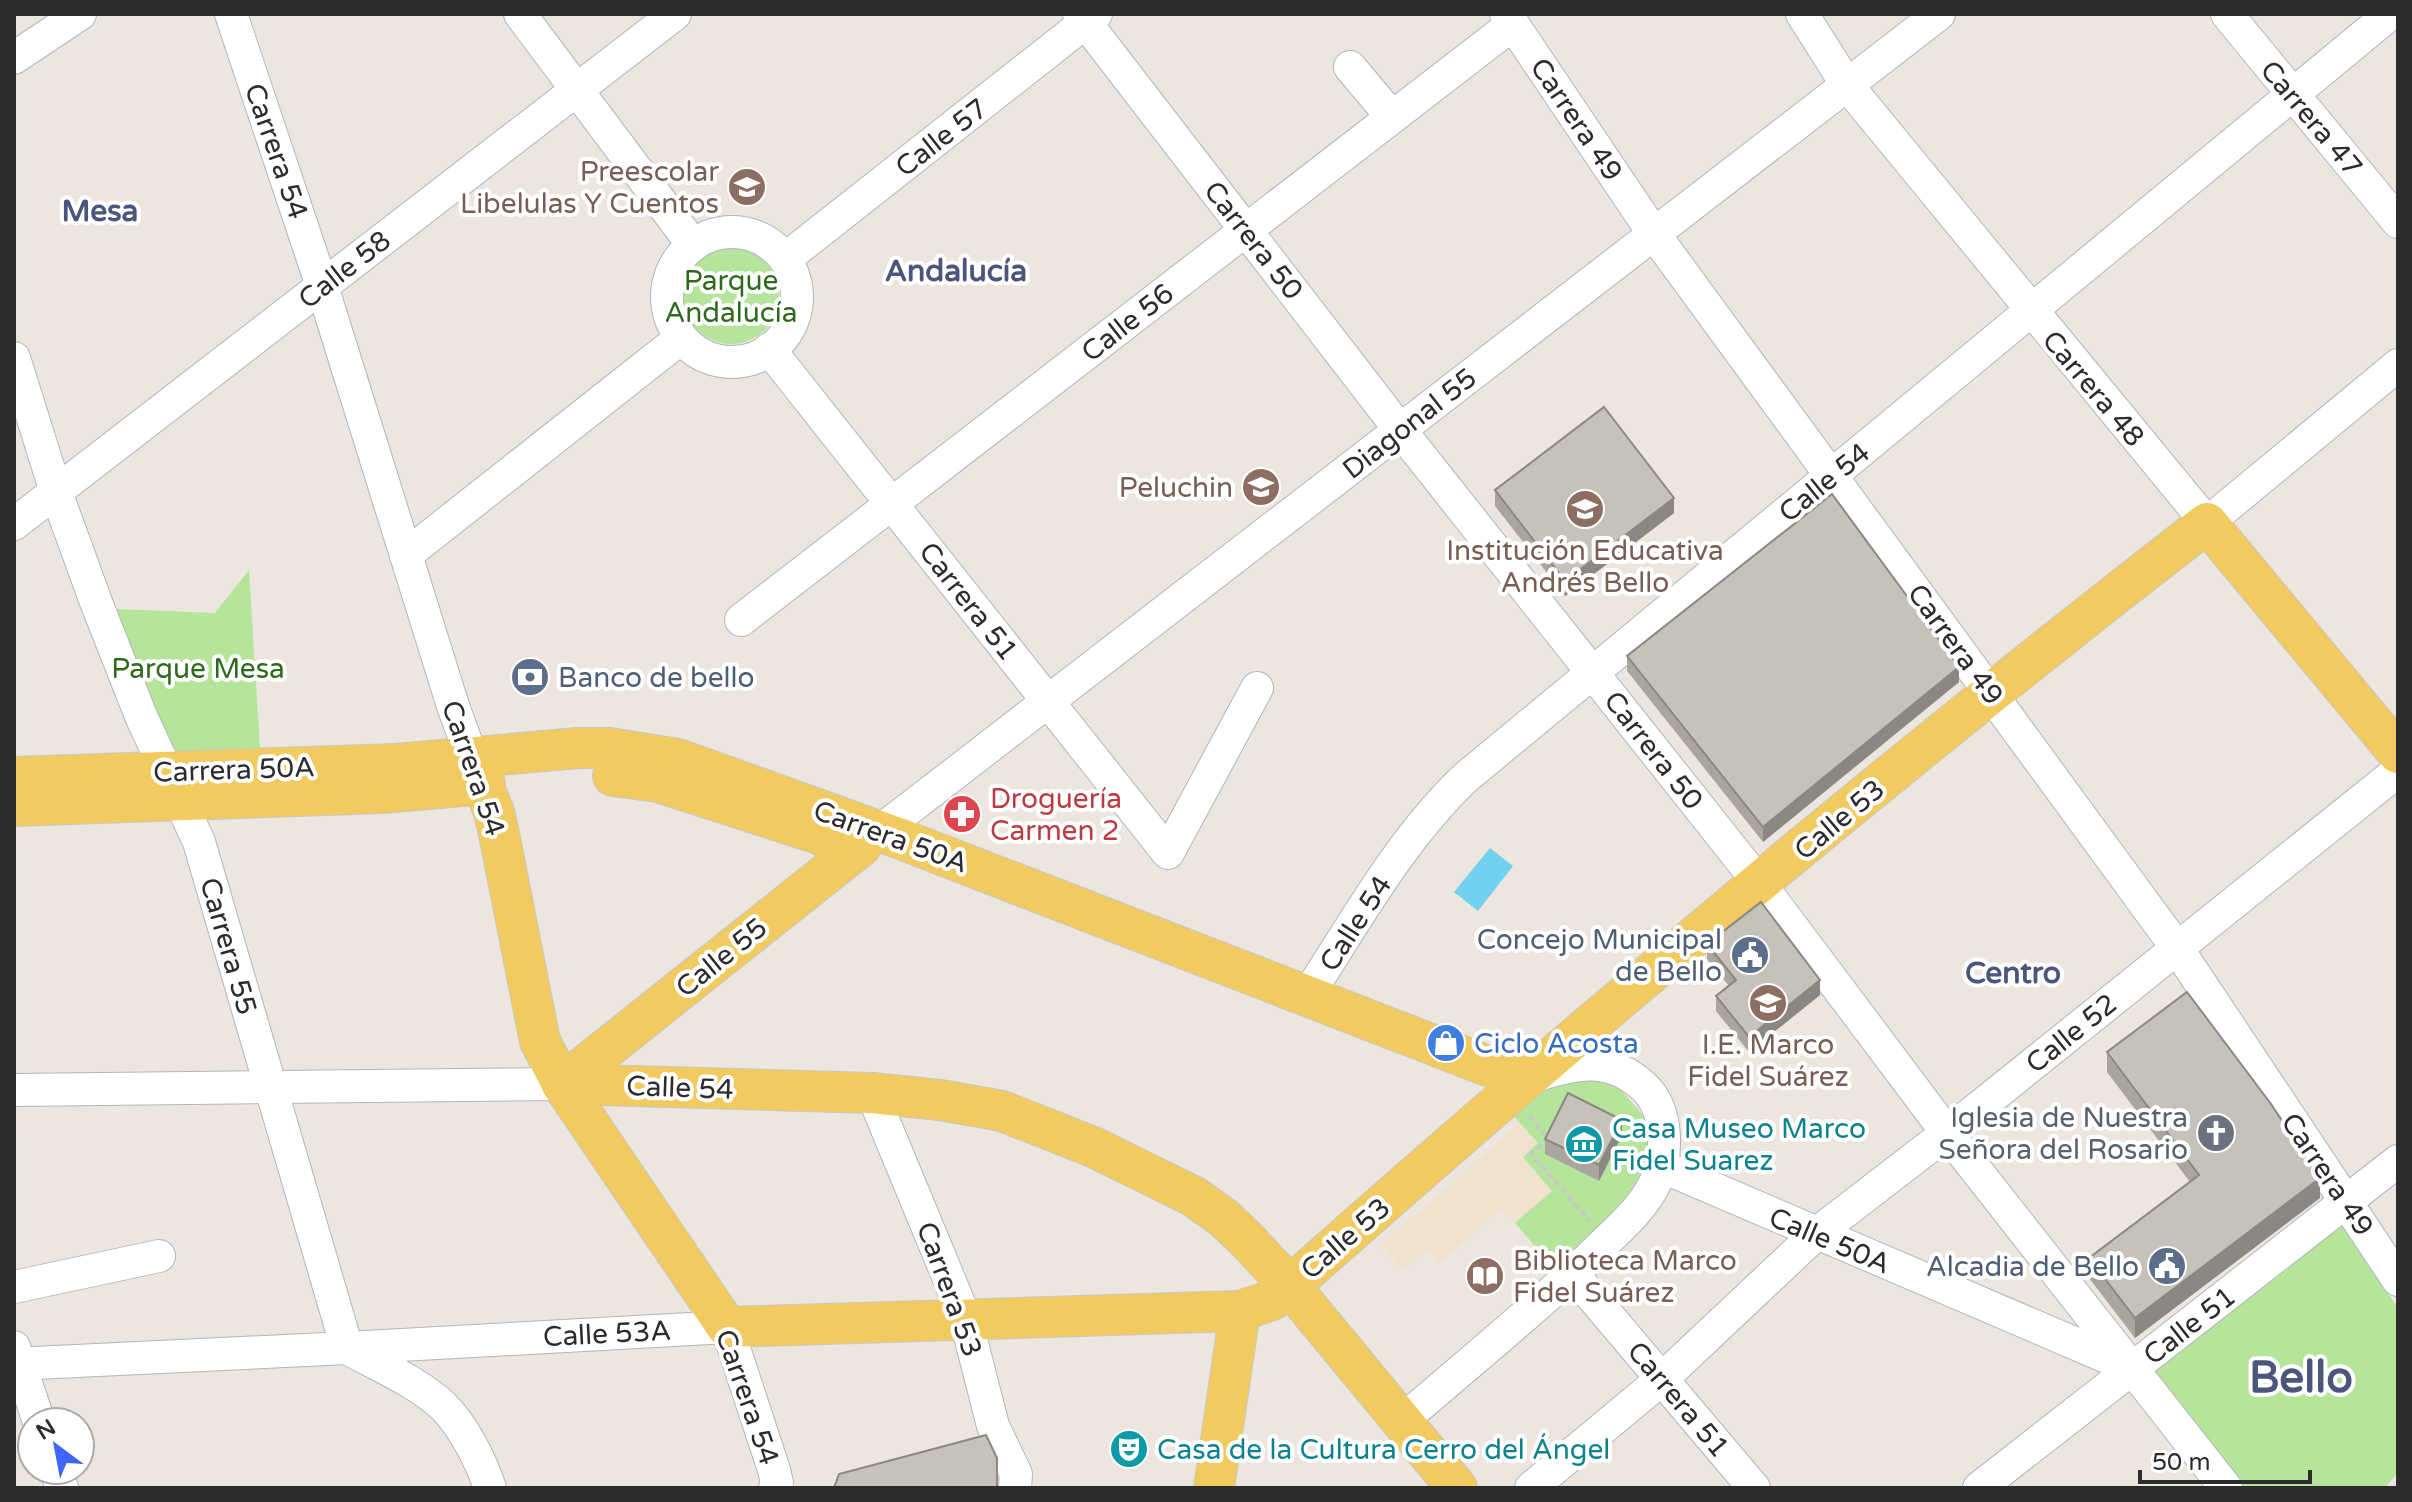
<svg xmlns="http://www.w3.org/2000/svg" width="2412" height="1502" font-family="'Varela Round',sans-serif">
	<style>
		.education { fill: #efe3ce }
		.green { fill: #b5e49b }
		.water { fill: #72d1ef }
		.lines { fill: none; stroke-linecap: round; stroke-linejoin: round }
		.minor-casing { stroke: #b2b5bf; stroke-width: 34 }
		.major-casing { stroke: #c8c8c8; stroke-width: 42 }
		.path { stroke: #c8c8c8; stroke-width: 4; stroke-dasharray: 6 4; stroke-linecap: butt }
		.minor { stroke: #fff; stroke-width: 32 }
		.major { stroke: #f1cb60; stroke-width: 40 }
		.wall { fill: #aaa69f }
		.shaded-wall { fill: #8b8782 }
		.building { fill: #c6c1b9; stroke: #8b8782; stroke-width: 2 }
		.labels { text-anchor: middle; stroke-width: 8; stroke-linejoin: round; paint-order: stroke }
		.street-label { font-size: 28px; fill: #2c2c2c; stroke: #fff }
		.education-label { font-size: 28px; fill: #785e54; stroke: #fff; text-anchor: end }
		.park-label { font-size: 28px; fill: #2d6a1b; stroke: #fff }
		.service-label { font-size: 28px; fill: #4e5e75; stroke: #fff; text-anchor: end }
		.health-label { font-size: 28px; fill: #be3a42; stroke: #fff; text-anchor: start }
		.shop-label { font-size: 28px; fill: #366cbe; stroke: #fff; text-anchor: start }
		.worship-label { font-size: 28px; fill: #5b616d; stroke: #fff; text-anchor: end }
		.culture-label { font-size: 28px; fill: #0d838f; stroke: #fff; text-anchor: start }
		.neighbourhood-label { font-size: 30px; font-weight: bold; fill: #4c567d; stroke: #fff }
		.town-label { font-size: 44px; font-weight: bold; fill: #4c567d; stroke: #fff }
	</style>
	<rect width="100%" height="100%" fill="#ede6de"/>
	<path class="education" d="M1520 1123 1538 1143 1523 1157 1552 1191 1515 1223 1502 1209 1440 1263 1428 1249 1403 1270 1381 1245Z"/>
	<g class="green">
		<circle cx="731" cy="296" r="48"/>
		<path d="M249 570 260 749 172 753 115 609 215 613Z"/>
		<path d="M1567 1077 1602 1080 1621 1090 1641 1113 1652 1133 1646 1162 1626 1202 1553 1267 1515 1223 1552 1191 1523 1157 1538 1143 1510 1112 1535 1092Z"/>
		<path d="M2333 1213 2398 1308V1472L2385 1488H2226L2133 1369Z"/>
	</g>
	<path class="water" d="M1490 848 1513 866 1478 911 1454 892Z"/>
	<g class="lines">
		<defs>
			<g id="minor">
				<path d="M231 14 322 286 453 706 472 758"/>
				<path d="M520 14 693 245"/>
				<path d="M1079 14 1400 430 1760 884 1947 1133 2226 1488"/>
				<path d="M1506 14 1654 234 2177 948 2398 1280"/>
				<path d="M1802 14 1847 85 2207 523 2398 365"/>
				<path d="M2227 14 2398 222"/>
				<path d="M14 58 80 14"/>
				<path d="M1350 67 1392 117"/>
				<circle cx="732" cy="297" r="65"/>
				<path d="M785 259 1096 14"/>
				<path d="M769 349 1168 853 1257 688"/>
				<path d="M14 358 56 492 96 602 141 716 199 842 347 1348C377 1365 420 1383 444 1407 464 1427 481 1461 490 1488"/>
				<path d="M14 524 675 14"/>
				<path d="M406 555 681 338"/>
				<path d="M741 620 1513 24"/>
				<path d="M880 831 1939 14"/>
				<path d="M1307 996C1356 921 1400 840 1465 778L2390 14"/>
				<path d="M14 1090 562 1084"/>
				<path d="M872 1093 966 1320 993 1426 1016 1474 1015 1488"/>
				<path d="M1661 1166 2130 1367"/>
				<path d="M1572 1273 1754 1488"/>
				<path d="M14 1287 159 1256"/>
				<path d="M14 1347 39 1422"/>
				<path d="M14 1364 347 1348 727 1327 774 1470 777 1483 775 1488"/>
				<path d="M1402 1421C1465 1366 1530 1314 1591 1256 1613 1234 1641 1212 1655 1183 1669 1154 1668 1108 1643 1086 1609 1055 1574 1063 1535 1076"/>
				<path d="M56 1470 62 1488"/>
				<path d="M1531 1488 1662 1379 1816 1234 1947 1133 2398 771"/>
				<path d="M1979 1488 2398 1161"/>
			</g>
			<g id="major">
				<path d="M472 758 494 812 498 829 540 1041 562 1084 727 1327 1240 1311 1272 1300 1290 1286C1587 1022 1893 766 2207 523L2398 753"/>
				<path d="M613 776 658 782 819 834 837 844 840 862"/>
				<path d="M14 777 396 764 578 748H609L678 759 898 838 1524 1080"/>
				<path d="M14 806 382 793 485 784"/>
				<path d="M562 1084 872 1093 940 1100 1002 1111 1093 1147 1193 1196 1224 1218 1246 1239 1290 1286 1457 1488"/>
				<path d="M562 1084 861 846"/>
				<path d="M1214 1488 1240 1311"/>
			</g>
		</defs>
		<use href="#minor" class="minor-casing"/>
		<use href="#major" class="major-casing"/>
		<path class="path" d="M1529 1116 1549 1139 1531 1154 1590 1221"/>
		<use href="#minor" class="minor"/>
		<use href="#major" class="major"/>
	</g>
	<g class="wall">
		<path d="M1495 490 1674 513 1565 596 1495 506Z"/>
		<path d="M1627 656 1959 682 1763 842 1627 671Z"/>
		<path d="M1707 944 1820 995 1749 1052 1716 1011V996L1729 986 1707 959Z"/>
		<path d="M2107 1052 2320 1198 2135 1338 2089 1278V1258L2190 1182 2107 1072Z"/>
		<path d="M1622 1135 1599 1181 1545 1154V1139Z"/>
	</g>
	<g class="shaded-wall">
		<path d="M1674 498V513L1565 596V581Z"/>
		<path d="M1959 667V682L1763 842V827Z"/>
		<path d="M1820 980V995L1749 1052V1037Z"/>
		<path d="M1622 1120V1135L1599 1181V1165Z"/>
		<path d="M2320 1178V1198L2135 1338V1318Z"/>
	</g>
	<g class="building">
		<path d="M1604 407 1674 498 1565 581 1495 490Z"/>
		<path d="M1832 494 1959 667 1763 827 1627 656Z"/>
		<path d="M1761 902 1820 980 1749 1037 1716 996 1736 980 1707 944Z"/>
		<path d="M2187 992 2271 1104 2320 1178 2135 1318 2089 1258 2199 1175 2107 1052Z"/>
		<path d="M1568 1093 1622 1120 1599 1165 1545 1139Z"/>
		<path d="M986 1435 997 1458V1488H834L839 1474Z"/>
	</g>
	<defs>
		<symbol id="school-disc" viewBox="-11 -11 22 22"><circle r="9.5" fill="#8d6e63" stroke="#fff"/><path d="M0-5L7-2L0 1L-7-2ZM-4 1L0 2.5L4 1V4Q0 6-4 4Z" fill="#fff"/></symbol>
		<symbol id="bank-disc" viewBox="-11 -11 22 22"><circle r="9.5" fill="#5c6f8a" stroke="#fff"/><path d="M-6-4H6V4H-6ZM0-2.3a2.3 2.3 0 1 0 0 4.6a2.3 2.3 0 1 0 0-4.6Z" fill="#fff"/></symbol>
		<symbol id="pharmacy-disc" viewBox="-11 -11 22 22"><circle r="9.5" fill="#e0444e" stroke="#fff"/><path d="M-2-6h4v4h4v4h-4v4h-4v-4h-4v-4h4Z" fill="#fff"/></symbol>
		<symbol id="civic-disc" viewBox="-11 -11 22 22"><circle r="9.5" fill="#5c6f8a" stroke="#fff"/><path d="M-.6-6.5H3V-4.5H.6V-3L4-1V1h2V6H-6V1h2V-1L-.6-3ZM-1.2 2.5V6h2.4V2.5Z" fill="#fff"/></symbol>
		<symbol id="shop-disc" viewBox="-11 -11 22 22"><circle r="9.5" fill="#3f7fe0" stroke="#fff"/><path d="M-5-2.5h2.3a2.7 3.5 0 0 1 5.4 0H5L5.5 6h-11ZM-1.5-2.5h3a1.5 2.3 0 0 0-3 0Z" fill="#fff"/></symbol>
		<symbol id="church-disc" viewBox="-11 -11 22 22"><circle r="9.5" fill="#6b7280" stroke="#fff"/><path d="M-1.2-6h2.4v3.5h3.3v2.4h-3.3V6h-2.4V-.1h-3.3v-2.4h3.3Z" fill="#fff"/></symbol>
		<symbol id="museum-disc" viewBox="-11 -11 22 22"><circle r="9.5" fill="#0f9aa8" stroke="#fff"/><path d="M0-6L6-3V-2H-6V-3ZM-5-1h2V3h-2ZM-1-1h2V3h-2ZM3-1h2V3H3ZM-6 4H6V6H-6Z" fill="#fff"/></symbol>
		<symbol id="library-disc" viewBox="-11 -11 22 22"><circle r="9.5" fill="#8d6e63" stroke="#fff"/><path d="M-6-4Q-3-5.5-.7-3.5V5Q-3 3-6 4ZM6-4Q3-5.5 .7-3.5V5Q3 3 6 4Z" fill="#fff"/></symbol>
		<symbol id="theatre-disc" viewBox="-11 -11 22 22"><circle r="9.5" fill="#0f9aa8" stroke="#fff"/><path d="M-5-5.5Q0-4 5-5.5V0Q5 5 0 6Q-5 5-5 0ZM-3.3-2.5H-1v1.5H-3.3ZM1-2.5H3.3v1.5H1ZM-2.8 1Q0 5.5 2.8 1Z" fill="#fff"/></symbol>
	</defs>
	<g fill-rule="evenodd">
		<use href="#school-disc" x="725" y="165" width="44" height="44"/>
		<use href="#school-disc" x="1239" y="465" width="44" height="44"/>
		<use href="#school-disc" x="1563" y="487" width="44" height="44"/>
		<use href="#bank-disc" x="508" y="655" width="44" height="44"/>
		<use href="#pharmacy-disc" x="940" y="792" width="44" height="44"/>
		<use href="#civic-disc" x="1728" y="933" width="44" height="44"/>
		<use href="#school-disc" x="1746" y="981" width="44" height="44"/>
		<use href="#shop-disc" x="1424" y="1021" width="44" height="44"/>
		<use href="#church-disc" x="2194" y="1111" width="44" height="44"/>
		<use href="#museum-disc" x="1562" y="1122" width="44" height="44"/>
		<use href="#civic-disc" x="2145" y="1244" width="44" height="44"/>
		<use href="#library-disc" x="1463" y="1254" width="44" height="44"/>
		<use href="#theatre-disc" x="1107" y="1427" width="44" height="44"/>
	</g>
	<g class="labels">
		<g class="street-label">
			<text transform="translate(2312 118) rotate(50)" y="10">Carrera 47</text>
			<text transform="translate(1577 119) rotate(56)" y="10">Carrera 49</text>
			<text transform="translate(941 137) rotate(-38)" y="10">Calle 57</text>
			<text transform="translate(277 151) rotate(71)" y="10">Carrera 54</text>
			<text transform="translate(1254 240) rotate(52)" y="10">Carrera 50</text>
			<text transform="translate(344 269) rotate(-38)" y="10">Calle 58</text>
			<text transform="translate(1127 322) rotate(-38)" y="10">Calle 56</text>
			<text transform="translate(2094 388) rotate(50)" y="10">Carrera 48</text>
			<text transform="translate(1409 423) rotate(-38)" y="10">Diagonal 55</text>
			<text transform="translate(1824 482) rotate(-39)" y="10">Calle 54</text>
			<text transform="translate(969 601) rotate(52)" y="10">Carrera 51</text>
			<text transform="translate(1956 644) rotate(54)" y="10">Carrera 49</text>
			<text transform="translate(1654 750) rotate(52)" y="10">Carrera 50</text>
			<text transform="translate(474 768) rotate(71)" y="10">Carrera 54</text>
			<text transform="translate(234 769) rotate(-2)" y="10">Carrera 50A</text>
			<text transform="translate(1839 819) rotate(-40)" y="10">Calle 53</text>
			<text transform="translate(891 836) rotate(20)" y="10">Carrera 50A</text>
			<text transform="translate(1355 923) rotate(-57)" y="10">Calle 54</text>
			<text transform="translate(229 946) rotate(74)" y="10">Carrera 55</text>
			<text transform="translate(721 957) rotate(-39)" y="10">Calle 55</text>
			<text transform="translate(2071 1033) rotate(-39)" y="10">Calle 52</text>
			<text transform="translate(680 1087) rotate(2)" y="10">Calle 54</text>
			<text transform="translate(2328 1174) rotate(56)" y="10">Carrera 49</text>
			<text transform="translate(1345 1238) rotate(-41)" y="10">Calle 53</text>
			<text transform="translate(1830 1240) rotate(23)" y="10">Calle 50A</text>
			<text transform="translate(950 1289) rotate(70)" y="10">Carrera 53</text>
			<text transform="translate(2189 1325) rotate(-38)" y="10">Calle 51</text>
			<text transform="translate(607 1333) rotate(-3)" y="10">Calle 53A</text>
			<text transform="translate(748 1397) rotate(71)" y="10">Carrera 54</text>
			<text transform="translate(1679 1399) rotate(50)" y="10">Carrera 51</text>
		</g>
		<g class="education-label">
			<text x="719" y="181">Preescolar<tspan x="719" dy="32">Libelulas Y Cuentos</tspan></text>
			<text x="1233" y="497">Peluchin</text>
			<text x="1585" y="560" text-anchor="middle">Institución Educativa<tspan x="1585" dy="32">Andrés Bello</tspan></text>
			<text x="1768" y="1054" text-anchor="middle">I.E. Marco<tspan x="1768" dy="32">Fidel Suárez</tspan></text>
			<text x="1513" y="1270" text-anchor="start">Biblioteca Marco<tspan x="1513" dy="32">Fidel Suárez</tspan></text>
		</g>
		<g class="park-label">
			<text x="731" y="290">Parque<tspan x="731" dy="32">Andalucía</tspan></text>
			<text x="198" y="678">Parque Mesa</text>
		</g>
		<g class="service-label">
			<text x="558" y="687" text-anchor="start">Banco de bello</text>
			<text x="1722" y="949">Concejo Municipal<tspan x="1722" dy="32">de Bello</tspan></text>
			<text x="2139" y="1276">Alcadia de Bello</text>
		</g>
		<g class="health-label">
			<text x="990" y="808">Droguería<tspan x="990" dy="32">Carmen 2</tspan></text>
		</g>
		<g class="shop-label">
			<text x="1474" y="1053">Ciclo Acosta</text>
		</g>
		<g class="worship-label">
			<text x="2188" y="1127">Iglesia de Nuestra<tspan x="2188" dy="32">Señora del Rosario</tspan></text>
		</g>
		<g class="culture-label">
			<text x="1612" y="1138">Casa Museo Marco<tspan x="1612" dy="32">Fidel Suarez</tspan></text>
			<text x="1157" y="1459">Casa de la Cultura Cerro del Ángel</text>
		</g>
		<g class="neighbourhood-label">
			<text x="100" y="221">Mesa</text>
			<text x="956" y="281">Andalucía</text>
			<text x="2013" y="983">Centro</text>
		</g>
		<g class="town-label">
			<text x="2301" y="1392">Bello</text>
		</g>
	</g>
	<rect width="2412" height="1502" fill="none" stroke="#2c2c2c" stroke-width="32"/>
	<g transform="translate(56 1446) rotate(328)"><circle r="38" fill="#ffffff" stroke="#ababab" stroke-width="2"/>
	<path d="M0-6L14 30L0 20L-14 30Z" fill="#3f66fa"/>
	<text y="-12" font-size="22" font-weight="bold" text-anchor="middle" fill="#2c2c2c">N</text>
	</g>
	<path d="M2140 1470v12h170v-12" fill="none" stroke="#2c2c2c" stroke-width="4"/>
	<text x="2152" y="1470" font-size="24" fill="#2c2c2c" stroke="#ffffff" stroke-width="6" paint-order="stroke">50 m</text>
</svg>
